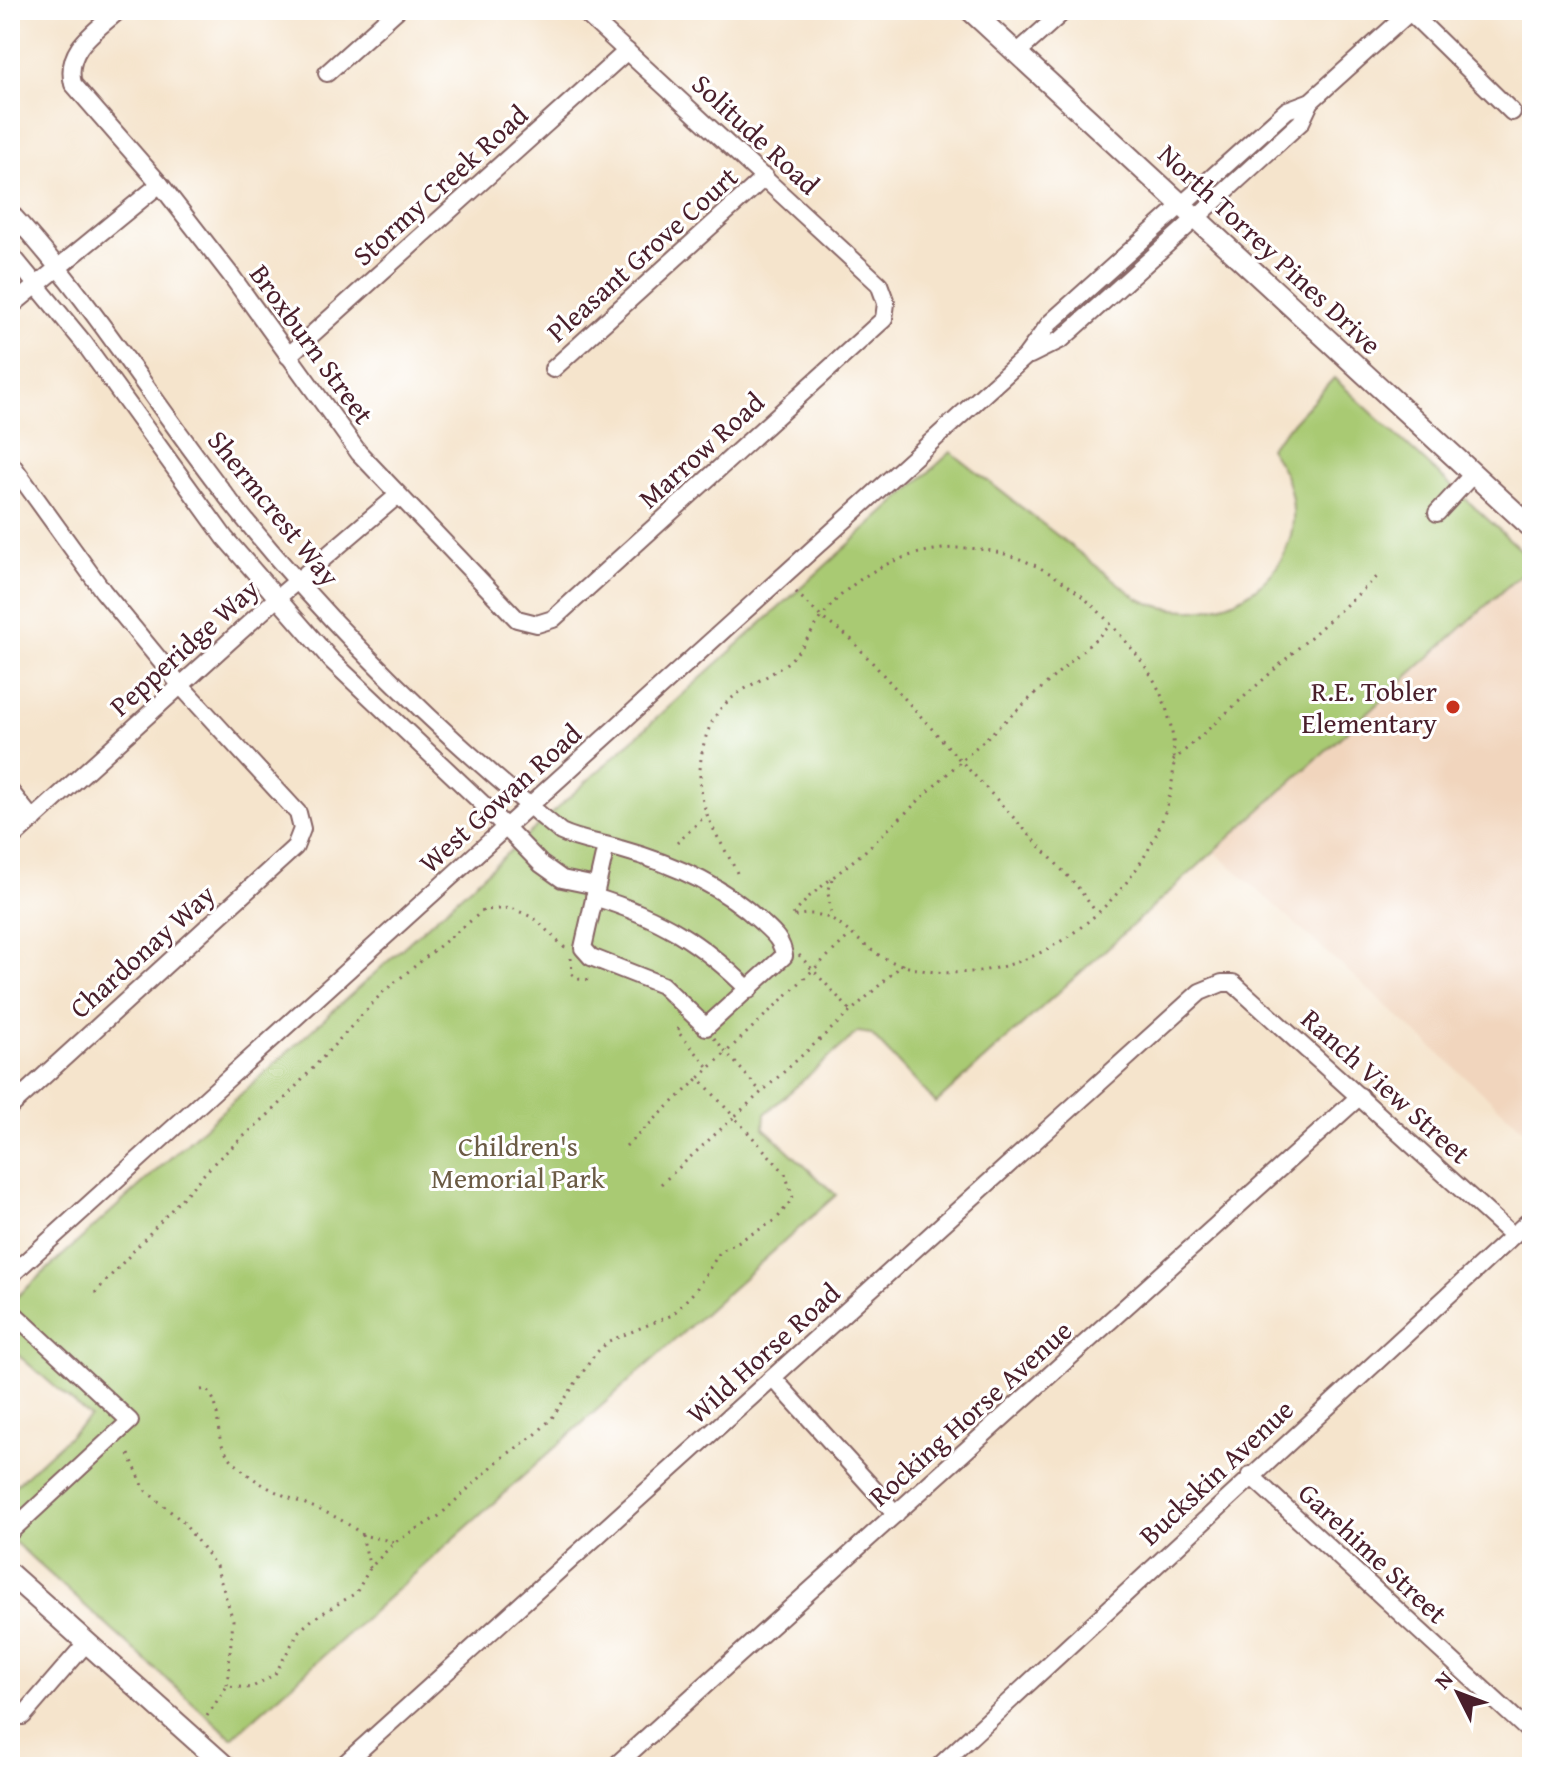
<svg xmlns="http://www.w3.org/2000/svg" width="1542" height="1777" font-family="'Gentium Book Plus',serif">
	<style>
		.built { fill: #f1d5bd }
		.green { fill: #a9ca73; stroke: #7a744f; stroke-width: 2 }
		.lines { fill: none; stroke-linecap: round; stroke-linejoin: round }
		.minor-casing { stroke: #866463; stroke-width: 20 }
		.major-casing { stroke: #866463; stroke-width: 24 }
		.path { stroke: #866463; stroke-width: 3; stroke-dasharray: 2 6; stroke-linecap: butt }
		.minor { stroke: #fff; stroke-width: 16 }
		.major { stroke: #fff; stroke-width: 20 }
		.poi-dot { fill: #c8321e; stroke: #fff; stroke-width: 3 }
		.labels { text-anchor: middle; stroke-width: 6; stroke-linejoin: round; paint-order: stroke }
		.street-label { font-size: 28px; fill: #4a1f2b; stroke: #fff }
		.poi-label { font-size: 28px; fill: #4a1f2b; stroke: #fff; text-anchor: end }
		.park-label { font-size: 28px; fill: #6b5b44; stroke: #fff }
	</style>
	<rect width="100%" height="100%" fill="#fff"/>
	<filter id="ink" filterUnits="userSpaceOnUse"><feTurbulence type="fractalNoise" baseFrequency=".0125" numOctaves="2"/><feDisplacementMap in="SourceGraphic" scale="16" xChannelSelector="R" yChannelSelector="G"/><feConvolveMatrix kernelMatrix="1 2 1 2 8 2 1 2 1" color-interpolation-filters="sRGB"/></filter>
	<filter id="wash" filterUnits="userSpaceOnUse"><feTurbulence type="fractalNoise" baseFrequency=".006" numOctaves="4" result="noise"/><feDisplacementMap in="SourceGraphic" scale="32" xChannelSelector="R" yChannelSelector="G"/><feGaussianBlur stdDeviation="1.8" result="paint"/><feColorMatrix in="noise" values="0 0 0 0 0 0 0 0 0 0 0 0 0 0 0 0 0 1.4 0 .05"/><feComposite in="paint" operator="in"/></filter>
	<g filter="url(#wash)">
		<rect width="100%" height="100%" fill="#f5e4cc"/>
		<path class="built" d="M1532 564V1137L1214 851Z"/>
		<path class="green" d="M1334 378 1532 560V564L936 1103 871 1034 858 1032 765 1114 764 1128 836 1195 232 1738 10 1538V1490L90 1417 10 1348V1303L951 452 1137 598C1219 638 1319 573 1287 480 1283 468 1275 458 1269 448Z"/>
	</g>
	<g filter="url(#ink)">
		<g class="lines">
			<defs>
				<g id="minor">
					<path d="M119 10C96 31 64 49 73 84L160 184 230 274 359 453 517 619 537 624 553 619 884 319 886 303 879 284 582 10"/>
					<path d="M1410 12 1512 112"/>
					<path d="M1017 53 1065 10"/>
					<path d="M327 73 397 10"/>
					<path d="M10 212C97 306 162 417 242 516 337 633 444 737 561 832 580 841 600 843 620 849 671 863 722 885 761 922 773 933 782 940 784 956L706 1027 662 985 591 957 583 948 606 846"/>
					<path d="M10 253 84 343 225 538 332 661 485 806 541 864 562 879 596 886"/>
					<path d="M10 307 160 184"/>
					<path d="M1030 355 1062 339 1196 218 1301 122 1311 101"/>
					<path d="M288 356 627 51"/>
					<path d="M553 369 765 177"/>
					<path d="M10 462 103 591 181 686 298 813 302 829 295 847 10 1107"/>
					<path d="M1437 513 1473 474"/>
					<path d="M10 791 33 820"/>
					<path d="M10 840 276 599 397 496"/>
					<path d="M594 897C660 917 701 942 749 990"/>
					<path d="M10 1276 1025 357 1050 323 1287 110 1311 101 1412 10"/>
					<path d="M10 1310 130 1421 10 1532"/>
					<path d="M773 1378 896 1514"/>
					<path d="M1250 1475 1532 1734"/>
					<path d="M23 1716 87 1642"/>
					<path d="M341 1767 1200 992 1222 983H1233L1512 1235"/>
					<path d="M614 1767 1360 1096"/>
					<path d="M938 1767 1532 1218"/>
				</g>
				<g id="major">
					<path d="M970 10 1532 528"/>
					<path d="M10 1574 226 1767"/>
				</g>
			</defs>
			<use href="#minor" class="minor-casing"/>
			<use href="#major" class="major-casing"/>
			<g class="path">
				<path d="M796 592 822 618 850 638 961 761 1111 625"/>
				<path d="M1173 761 1377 577"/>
				<path d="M677 843 706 815"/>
				<path d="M737 873C728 853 713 832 707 814 694 782 699 734 722 707 741 687 767 679 788 662 805 647 813 627 828 609 843 591 864 575 885 565 969 527 1047 556 1106 619 1124 639 1142 659 1155 682 1208 782 1142 894 1053 946 1006 973 945 982 893 962 852 946 835 900 791 918"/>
				<path d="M832 879 828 893 832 918"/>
				<path d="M793 915 810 896 865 851 961 761 1076 885 1096 912"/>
				<path d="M799 955 851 1011"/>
				<path d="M571 958 572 974 578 979 594 980"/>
				<path d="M679 1028 677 1031 709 1067"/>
				<path d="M714 1038 761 1092"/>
				<path d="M626 1146 699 1078"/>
				<path d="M661 1184 734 1117 699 1078 850 935"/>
				<path d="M95 1293 216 1161 278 1106 383 992 484 910 511 908 534 918 568 951"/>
				<path d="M201 1390 206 1389C227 1410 208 1436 233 1461 274 1504 324 1501 362 1535"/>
				<path d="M129 1454 145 1490 183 1522 216 1566 233 1620 227 1686"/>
				<path d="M370 1568 362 1535 395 1542"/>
				<path d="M207 1716 227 1686 251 1688 275 1674 299 1631 313 1619 356 1593 370 1568 395 1542 439 1516 499 1460 536 1434 552 1418 595 1354 609 1341 672 1315 695 1291 720 1252 776 1220 793 1198 785 1173 734 1117 903 964"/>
			</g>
			<use href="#minor" class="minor"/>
			<use href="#major" class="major"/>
		</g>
	</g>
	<circle class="poi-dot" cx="1453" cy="707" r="8"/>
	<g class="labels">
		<g class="street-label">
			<text transform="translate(756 134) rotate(43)" y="10">Solitude Road</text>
			<text transform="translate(440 185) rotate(-42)" y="10">Stormy Creek Road</text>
			<text transform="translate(1270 249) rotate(43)" y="10">North Torrey Pines Drive</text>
			<text transform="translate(642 254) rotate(-42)" y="10">Pleasant Grove Court</text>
			<text transform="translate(312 344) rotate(54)" y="10">Broxburn Street</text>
			<text transform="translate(701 450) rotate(-42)" y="10">Marrow Road</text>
			<text transform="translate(274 508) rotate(51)" y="10">Shermcrest Way</text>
			<text transform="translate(184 647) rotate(-42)" y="10">Pepperidge Way</text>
			<text transform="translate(500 798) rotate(-42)" y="10">West Gowan Road</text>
			<text transform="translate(142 951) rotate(-42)" y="10">Chardonay Way</text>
			<text transform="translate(1386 1086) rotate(42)" y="10">Ranch View Street</text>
			<text transform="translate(763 1353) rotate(-42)" y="10">Wild Horse Road</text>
			<text transform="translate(970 1413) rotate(-42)" y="10">Rocking Horse Avenue</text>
			<text transform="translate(1216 1472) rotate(-43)" y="10">Buckskin Avenue</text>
			<text transform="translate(1373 1553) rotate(43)" y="10">Garehime Street</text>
		</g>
		<g class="poi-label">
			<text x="1437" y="701">R.E. Tobler<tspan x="1437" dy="32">Elementary</tspan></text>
		</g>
		<g class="park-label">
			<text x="518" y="1156">Children's<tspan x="518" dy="32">Memorial Park</tspan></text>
		</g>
	</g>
	<rect width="1542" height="1777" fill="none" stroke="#fff" stroke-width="40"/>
	<g transform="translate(1458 1693) rotate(312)" stroke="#ffffff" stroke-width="6" paint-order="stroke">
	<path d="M0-6L14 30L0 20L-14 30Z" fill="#4a1f2b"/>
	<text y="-12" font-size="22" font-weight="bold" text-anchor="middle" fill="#4a1f2b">N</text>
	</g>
</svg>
